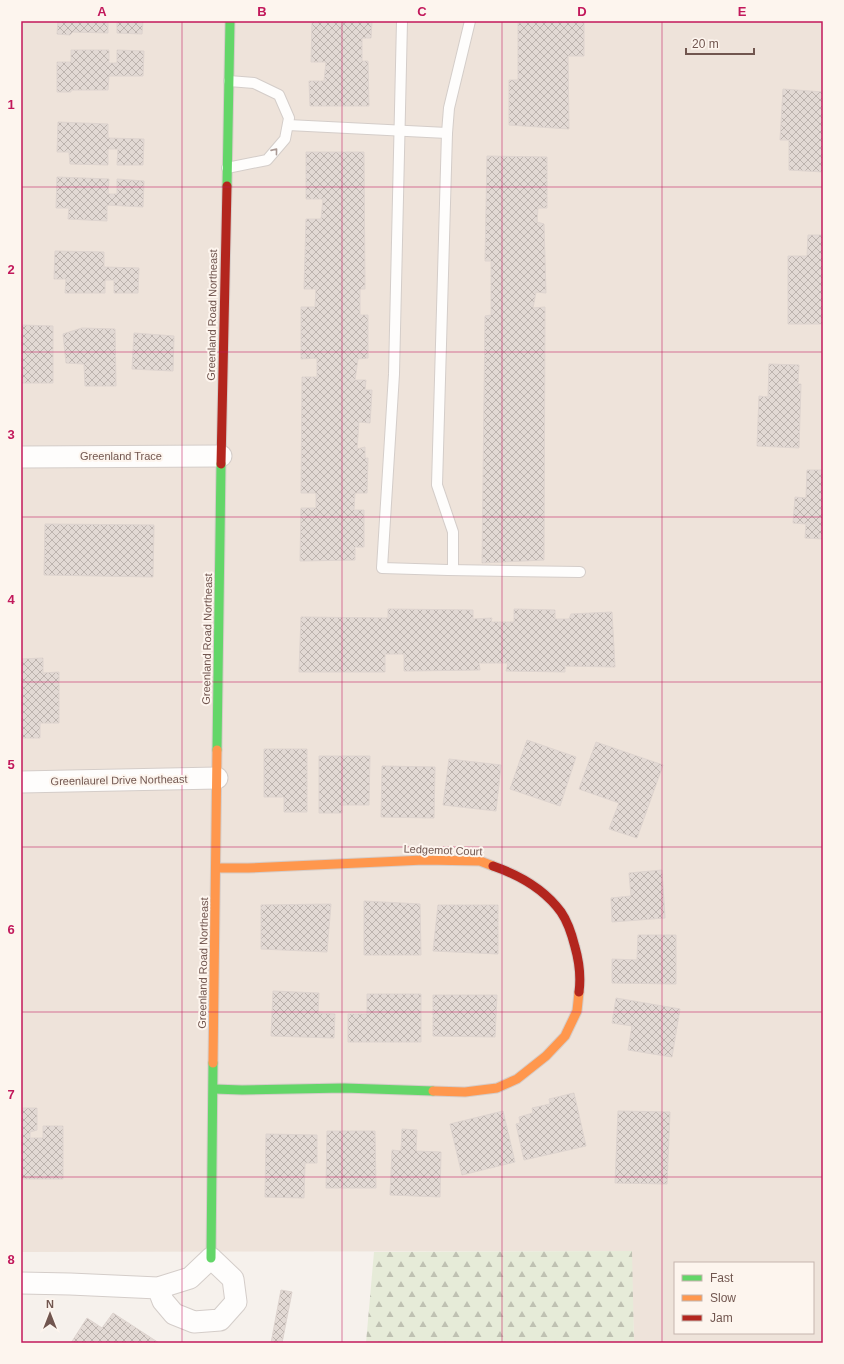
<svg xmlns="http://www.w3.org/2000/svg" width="844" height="1364" font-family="Arial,sans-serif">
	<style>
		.residential { fill: #eee3da; fill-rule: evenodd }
		.forest { fill: url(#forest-firs) }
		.building { fill: url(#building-cross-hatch); stroke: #ded4cf }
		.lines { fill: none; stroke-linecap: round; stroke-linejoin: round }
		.lane-casing { stroke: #d4cdc9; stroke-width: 12 }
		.street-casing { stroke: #d4cdc9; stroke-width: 23 }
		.fast-casing { stroke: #d5ccc8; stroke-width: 11 }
		.slow-casing { stroke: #d5ccc8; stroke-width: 11 }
		.jam-casing { stroke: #d5ccc8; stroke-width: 11 }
		.lane { stroke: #fefdfc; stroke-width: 10 }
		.street { stroke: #fefdfc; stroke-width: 21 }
		.fast { stroke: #63d668; stroke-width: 9 }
		.slow { stroke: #ff974d; stroke-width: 9 }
		.jam { stroke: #b3261e; stroke-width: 9 }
		.oneway { stroke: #a99994 }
		.grid { fill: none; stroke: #c2185b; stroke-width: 1; stroke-opacity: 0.55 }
		.labels { text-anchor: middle; stroke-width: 4; stroke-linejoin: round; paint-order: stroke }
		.street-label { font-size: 11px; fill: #71564f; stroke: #fdf5ee }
		.neatline { fill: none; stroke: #c2185b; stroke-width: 1.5 }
		.grid-label { font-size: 13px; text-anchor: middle; font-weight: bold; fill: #c2185b }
	</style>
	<defs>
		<pattern id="forest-firs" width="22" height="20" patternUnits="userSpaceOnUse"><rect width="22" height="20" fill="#e6ebd8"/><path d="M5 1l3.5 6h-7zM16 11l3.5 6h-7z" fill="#bfc1b2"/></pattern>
		<pattern id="building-cross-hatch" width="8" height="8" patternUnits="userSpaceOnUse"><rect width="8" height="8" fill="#e2d9d4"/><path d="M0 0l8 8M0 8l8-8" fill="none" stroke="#bcb3ae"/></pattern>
	</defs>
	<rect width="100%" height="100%" fill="#f6f1ec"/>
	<path class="residential" d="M21 21H823V1343H634L631 1251 21 1252ZM675 1263H813V1333H675Z"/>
	<path class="forest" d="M632 1251 634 1343H366L374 1252Z"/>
	<g class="building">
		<path d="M58 21H108V33L73 32 70 35 57 34Z"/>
		<path d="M117 21H143L142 34 117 33Z"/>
		<path d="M312 21H372L371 38H362V61H368L369 106H310L309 81H324L326 62H311Z"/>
		<path d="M525 21H584V56H568L569 129 509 125V80H518V23H525Z"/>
		<path d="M71 50H109V63H117V50L144 51 143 76H109L108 90H71V92H57V62H71Z"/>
		<path d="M783 89 823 92V172L789 170V140H780Z"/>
		<path d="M58 122 108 124V138L144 139 143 165H117L118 149H108V165L70 164 69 152H57Z"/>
		<path d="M306 152H364L365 289H360V315H368V358L358 359 355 380H366L365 390H372L370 423 359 422 357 449 365 447V458H368L367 493H355L354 510H364V547H355V560L300 561 301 508H316V493H301L302 377H317V358L301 359V307H315L316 289H304L306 219H321L323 199H306Z"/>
		<path d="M487 156 547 157V208H538L537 222 544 224 546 293 536 292 533 308 545 307 544 560 482 563 485 316 491 315V261H485Z"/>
		<path d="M57 177 109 179 108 194H117V179L144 181 143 207 107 205V221L68 219 69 208H56Z"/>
		<path d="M808 235H823V324H788V256H807Z"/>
		<path d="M55 251 104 252V267L139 268 138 293H114V280H105V293H65L66 279H54Z"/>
		<path d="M21 325 53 326V383H21Z"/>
		<path d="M82 328 115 329 116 386H85L84 364 66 363 63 334Z"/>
		<path d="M134 333 174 336 173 371 132 369Z"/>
		<path d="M769 364 799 365 798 384H801L799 448 757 446 759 396 768 397Z"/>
		<path d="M807 470H823V539L805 538 806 524 793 523 795 497 806 498Z"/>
		<path d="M45 524 154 525 153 577 44 575Z"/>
		<path d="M388 609 473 610V619L492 618 491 622H514V609L555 610V619H569L571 614 612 612 615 667 565 666V672L506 671 508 663H479L480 670 404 671V654H385V672H299L301 617 388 618Z"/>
		<path d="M43 658V673L59 672V723H40V738H21V659Z"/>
		<path d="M527 740 576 757 560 806 510 789Z"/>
		<path d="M596 742 663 765 637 838 609 829 619 803 579 789Z"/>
		<path d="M264 749H307V812H284V797H264Z"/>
		<path d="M319 756H370L369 805H342V813H319Z"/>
		<path d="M449 759 501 765 496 811 443 805Z"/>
		<path d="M382 766 435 767 434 818 381 817Z"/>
		<path d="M662 870 665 918 612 922 611 898 631 896 629 873Z"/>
		<path d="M364 901 420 904 421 955H364Z"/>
		<path d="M331 904 327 952 261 949V905Z"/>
		<path d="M438 905H498V954L433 951Z"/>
		<path d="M638 935H676V984L612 983V959L637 960Z"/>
		<path d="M273 991 319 993 318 1013 335 1014 334 1038 271 1036Z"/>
		<path d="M367 994H421V1042H348V1014H367Z"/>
		<path d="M433 995H497L495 1037 433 1036Z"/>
		<path d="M616 998 680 1009 672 1057 628 1050 632 1026 612 1023Z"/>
		<path d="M574 1093 586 1146 524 1160 516 1124 520 1123 519 1117 533 1113 532 1108 550 1104 549 1099Z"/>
		<path d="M21 1108H37V1130L30 1132V1138H43V1126H63V1179H21Z"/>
		<path d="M503 1111 515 1162 462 1175 450 1124Z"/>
		<path d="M618 1111 670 1112 667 1184 615 1183Z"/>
		<path d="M402 1129 417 1130 416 1151 441 1152 440 1197 390 1195 392 1150 401 1151Z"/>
		<path d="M327 1131H375L376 1188H326Z"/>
		<path d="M266 1134 317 1135V1163H305L304 1198 265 1197Z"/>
		<path d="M281 1290 292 1292 282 1343H271Z"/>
		<path d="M113 1313 159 1343H71L87 1318 102 1328Z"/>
	</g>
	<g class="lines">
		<defs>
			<g id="lane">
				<path d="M402 21 394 374 382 568 448 570 580 572"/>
				<path d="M288 125 447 133"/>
				<path d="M227 168 267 160 285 139 289 118 279 95 254 83 229 81"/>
				<path d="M453 570V532L437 485 447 133 449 108 470 21"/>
			</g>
			<g id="street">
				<path d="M21 457 221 456"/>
				<path d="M21 782 217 778"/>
				<path d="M21 1283 70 1284 158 1288 190 1278 211 1258 233 1279 236 1302 220 1320 194 1322 174 1314 163 1301 158 1288"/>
			</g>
			<g id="fast">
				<path d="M227 186 230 21"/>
				<path d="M217 750 221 464"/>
				<path d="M214 1089 242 1090 344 1088 433 1091"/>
				<path d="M211 1258 213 1063"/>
			</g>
			<g id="slow">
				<path d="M216 868H248L424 860 480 861 493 866"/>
				<path d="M213 1063 217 750"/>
				<path d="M433 1091 465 1092 497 1088 517 1079 546 1056 565 1036 577 1011 579 992"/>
			</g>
			<g id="jam">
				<path d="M221 464 227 186"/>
				<path d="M493 866C519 875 545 890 561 912 568 922 572 935 575 947 579 961 581 977 579 992"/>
			</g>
		</defs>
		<use href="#lane" class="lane-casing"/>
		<use href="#street" class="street-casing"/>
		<use href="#fast" class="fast-casing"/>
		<use href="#slow" class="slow-casing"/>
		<use href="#jam" class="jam-casing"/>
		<use href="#lane" class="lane"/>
		<use href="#street" class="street"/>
		<use href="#fast" class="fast"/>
		<use href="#slow" class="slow"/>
		<use href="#jam" class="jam"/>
	</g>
	<defs><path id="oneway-chevron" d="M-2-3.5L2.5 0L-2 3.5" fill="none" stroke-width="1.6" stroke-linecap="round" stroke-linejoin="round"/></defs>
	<use class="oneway" href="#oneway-chevron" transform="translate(275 151) rotate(-51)"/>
	<path class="grid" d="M182 21V1343M342 21V1343M502 21V1343M662 21V1343M21 187H823M21 352H823M21 517H823M21 682H823M21 847H823M21 1012H823M21 1177H823"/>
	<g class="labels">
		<g class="street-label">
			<text transform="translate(212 315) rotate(-89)" y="4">Greenland Road Northeast</text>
			<text x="121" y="460">Greenland Trace</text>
			<text transform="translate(207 639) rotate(-89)" y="4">Greenland Road Northeast</text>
			<text transform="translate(119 780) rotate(-1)" y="4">Greenlaurel Drive Northeast</text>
			<text transform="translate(443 850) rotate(2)" y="4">Ledgemot Court</text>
			<text transform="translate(203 963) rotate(-89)" y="4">Greenland Road Northeast</text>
		</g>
	</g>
	<rect width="844" height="1364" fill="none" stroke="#fdf5ee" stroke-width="44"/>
	<rect x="674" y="1262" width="140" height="72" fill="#fdf5ee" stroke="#c5b5ae"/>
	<rect x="682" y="1275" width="20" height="6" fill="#63d668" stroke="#c5b5ae"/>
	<text x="710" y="1282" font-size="12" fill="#71564f">Fast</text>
	<rect x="682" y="1295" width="20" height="6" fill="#ff974d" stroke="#c5b5ae"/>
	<text x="710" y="1302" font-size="12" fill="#71564f">Slow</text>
	<rect x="682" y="1315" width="20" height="6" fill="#b3261e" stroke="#c5b5ae"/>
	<text x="710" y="1322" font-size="12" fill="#71564f">Jam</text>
	<g transform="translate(50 1314)" stroke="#fdf5ee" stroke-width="3" paint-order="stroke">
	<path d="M0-3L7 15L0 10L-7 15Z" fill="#71564f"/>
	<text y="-6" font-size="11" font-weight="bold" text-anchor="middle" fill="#71564f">N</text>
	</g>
	<path d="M686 48v6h68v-6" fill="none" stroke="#71564f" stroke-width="2"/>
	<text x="692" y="48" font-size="12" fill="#71564f" stroke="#fdf5ee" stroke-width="3" paint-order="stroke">20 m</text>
	<rect x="22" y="22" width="800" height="1320" class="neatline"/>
	<g class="grid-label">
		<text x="102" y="16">A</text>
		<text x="262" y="16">B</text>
		<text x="422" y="16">C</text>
		<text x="582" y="16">D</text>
		<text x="742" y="16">E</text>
		<text x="11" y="109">1</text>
		<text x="11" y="274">2</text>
		<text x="11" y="439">3</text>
		<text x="11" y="604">4</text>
		<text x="11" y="769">5</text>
		<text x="11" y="934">6</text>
		<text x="11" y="1099">7</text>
		<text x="11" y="1264">8</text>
	</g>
</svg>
